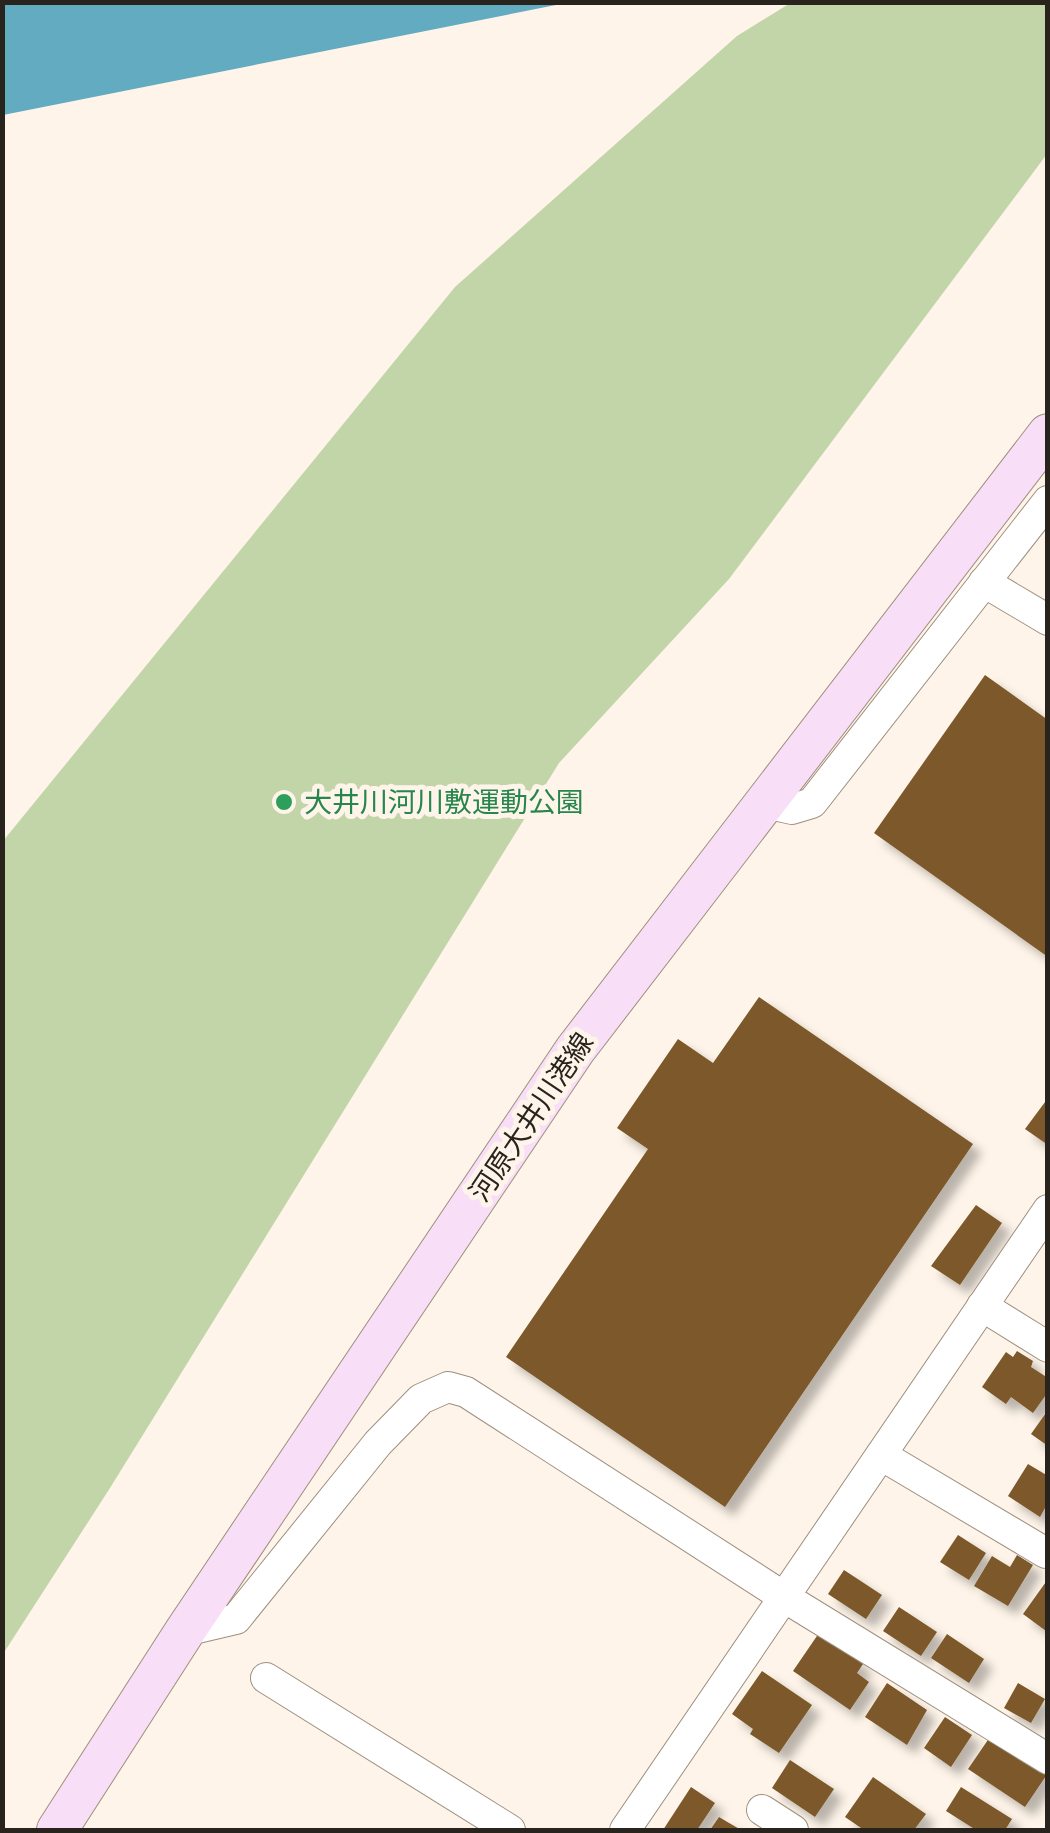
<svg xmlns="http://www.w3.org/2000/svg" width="1050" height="1833" font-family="Manrope,'Noto Sans JP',sans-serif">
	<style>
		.green { fill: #c2d5a8 }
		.water { fill: #62abc0 }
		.building { fill: #7c5829; filter: url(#shadow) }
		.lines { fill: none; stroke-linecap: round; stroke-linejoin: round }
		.street-casing { stroke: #9e8f7e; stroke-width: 32 }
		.secondary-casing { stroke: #9e8f7e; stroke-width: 42 }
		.street { stroke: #fff; stroke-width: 30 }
		.secondary { stroke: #f8def7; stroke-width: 40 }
		.leisure-dot { fill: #2e9e5b; stroke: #fef4e9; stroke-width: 4 }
		.labels { text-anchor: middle; stroke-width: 10; stroke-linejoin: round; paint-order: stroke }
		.leisure-label { font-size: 28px; fill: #27864d; stroke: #fef4e9; text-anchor: start }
		.street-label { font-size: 28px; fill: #28231c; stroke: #fef4e9 }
	</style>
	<defs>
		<filter id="shadow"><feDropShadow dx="9" dy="9" stdDeviation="5" flood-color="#0004"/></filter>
	</defs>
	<rect width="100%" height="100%" fill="#fef4e9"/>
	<path class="green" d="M792 2 1047 3V154L729 579 559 763 110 1488 3 1654V841L455 287 737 36Z"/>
	<path class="water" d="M3 2H566V3L3 115Z"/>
	<g class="building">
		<path d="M985 675 1048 720V957L874 833Z"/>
		<path d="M759 997 973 1144 725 1507 506 1357 648 1149 617 1128 678 1039 713 1063Z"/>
		<path d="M1048 1098V1145L1025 1129Z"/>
		<path d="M976 1205 1002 1223 960 1285 931 1266Z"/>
		<path d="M1017 1351 1033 1361 1031 1367 1048 1378V1392L1033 1413 1011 1397 1006 1404 982 1387 1006 1352 1013 1357Z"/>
		<path d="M1048 1410V1446L1031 1434Z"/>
		<path d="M1028 1464 1048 1476V1509L1045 1508 1040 1517 1008 1496Z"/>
		<path d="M958 1535 986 1553 969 1580 940 1562Z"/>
		<path d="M1017 1555 1033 1565 1008 1606 974 1586 992 1556 1010 1567Z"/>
		<path d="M844 1570 882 1595 866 1619 828 1594Z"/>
		<path d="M1048 1579V1629L1046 1631 1023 1614Z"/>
		<path d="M899 1607 937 1632 921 1656 883 1631Z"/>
		<path d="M819 1633 863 1664 857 1673 869 1682 850 1710 793 1671Z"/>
		<path d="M947 1634 984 1659 969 1683 931 1658Z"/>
		<path d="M762 1671 812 1705 779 1753 750 1734 753 1729 732 1714Z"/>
		<path d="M887 1683 927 1710 907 1745 865 1717Z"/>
		<path d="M1018 1683 1045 1699 1031 1723 1004 1708Z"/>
		<path d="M945 1717 972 1735 951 1767 924 1748Z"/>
		<path d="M992 1734 1048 1773 1025 1807 968 1769Z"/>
		<path d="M790 1760 834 1789 815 1817 772 1788Z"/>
		<path d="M873 1777 926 1814 914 1830H864L845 1817Z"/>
		<path d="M691 1787 715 1803 697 1830H663Z"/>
		<path d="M961 1787 1012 1819 1005 1830H976L946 1811Z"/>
		<path d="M719 1817 741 1830H710Z"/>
	</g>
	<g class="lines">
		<defs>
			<g id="street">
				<path d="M984 582 1048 620"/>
				<path d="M765 803 792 809 812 803 1048 501"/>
				<path d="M982 1306 1048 1347"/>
				<path d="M881 1455 1046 1553"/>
				<path d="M185 1631 236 1619 378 1443 421 1399 448 1387 466 1392 784 1597 1048 1759"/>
				<path d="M266 1678 510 1830"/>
				<path d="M762 1810 793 1830"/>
				<path d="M625 1830 1048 1210"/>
			</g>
			<path id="secondary" d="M57 1830 185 1631 575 1050 1048 434"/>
		</defs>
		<use href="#street" class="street-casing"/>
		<use href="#secondary" class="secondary-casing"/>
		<use href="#street" class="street"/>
		<use href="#secondary" class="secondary"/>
	</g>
	<circle class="leisure-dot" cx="284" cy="802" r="10"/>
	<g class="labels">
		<g class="leisure-label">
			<text x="304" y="812">大井川河川敷運動公園</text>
		</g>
		<g class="street-label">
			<text transform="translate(531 1117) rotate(-56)" y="10">河原大井川港線</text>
		</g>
	</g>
	<rect width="1050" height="1833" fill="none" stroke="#28231c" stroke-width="10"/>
</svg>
